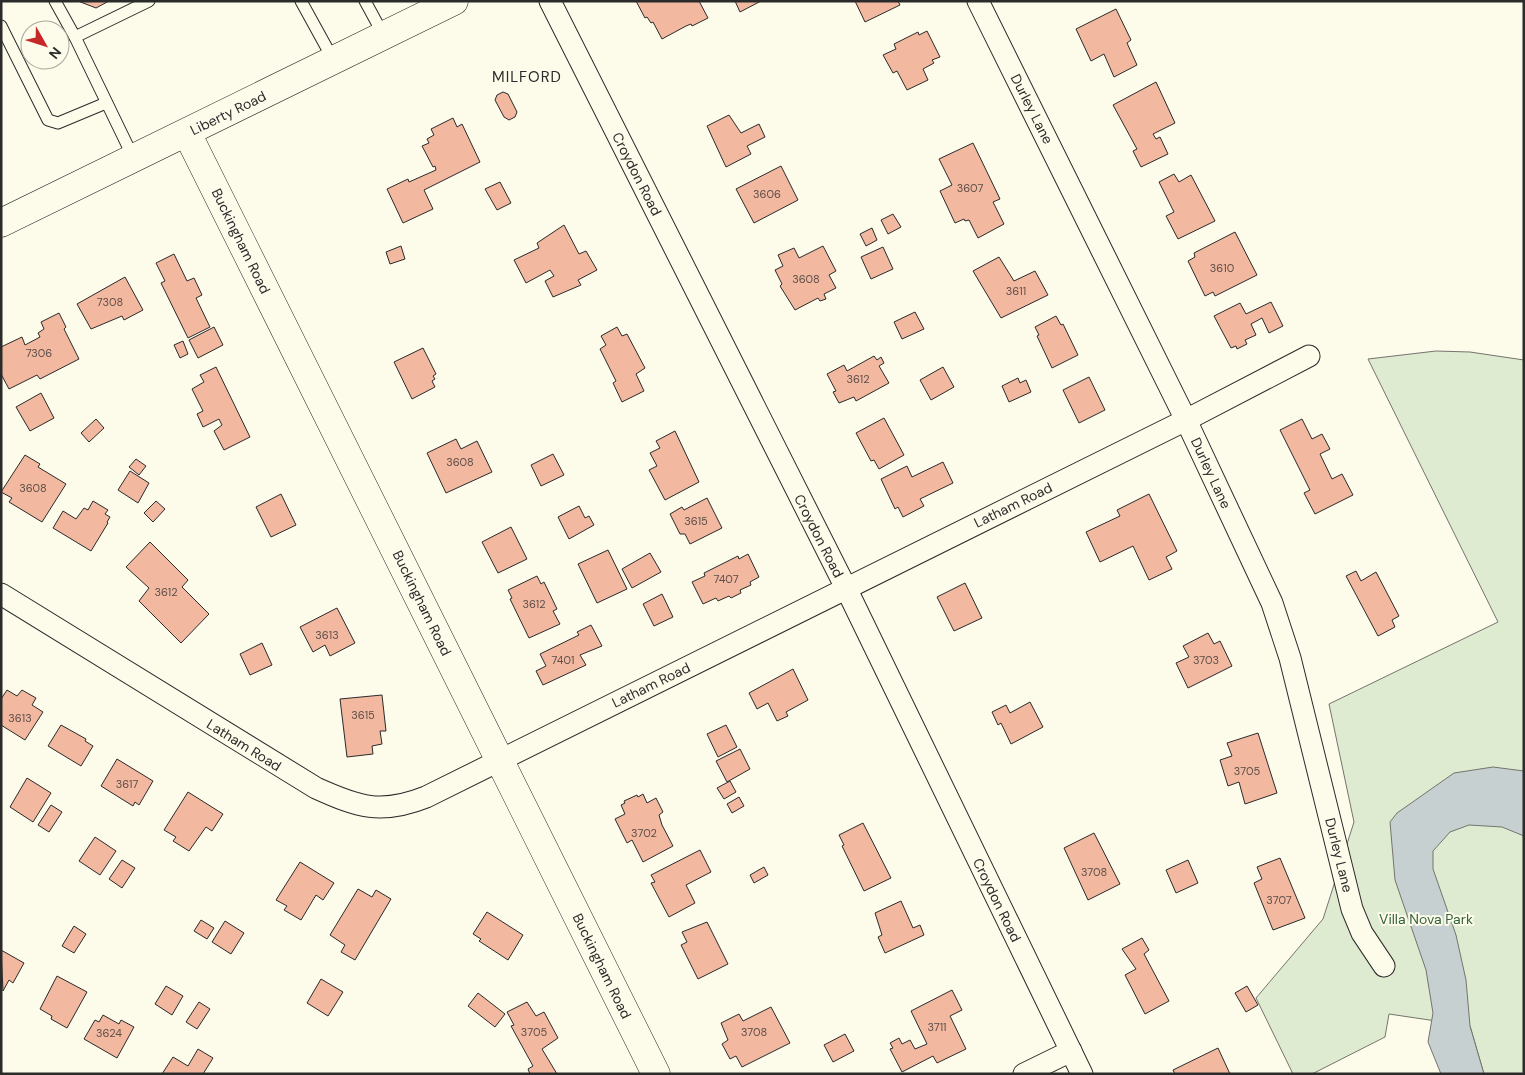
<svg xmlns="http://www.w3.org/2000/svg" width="1525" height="1075" font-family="'DM Sans',sans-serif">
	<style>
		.green { fill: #deebd1; stroke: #74746e }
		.water { fill: #c7d0d0; stroke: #74746e }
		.building { fill: #f2b8a0; stroke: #2b2b2b }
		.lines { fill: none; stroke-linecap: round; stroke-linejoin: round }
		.service-casing { stroke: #2b2b2b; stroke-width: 13 }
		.minor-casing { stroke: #2b2b2b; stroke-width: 23 }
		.tertiary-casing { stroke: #2b2b2b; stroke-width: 29 }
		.primary-casing { stroke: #2b2b2b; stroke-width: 29 }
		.service { stroke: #fdfbea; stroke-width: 11 }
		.minor { stroke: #fdfbea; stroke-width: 21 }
		.tertiary { stroke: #fdfbea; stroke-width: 28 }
		.primary { stroke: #fdfbea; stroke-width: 28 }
		.labels { text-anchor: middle; stroke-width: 4; stroke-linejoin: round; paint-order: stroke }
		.number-label { font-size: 11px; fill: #5d4e48 }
		.street-label { font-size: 14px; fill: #2b2b2b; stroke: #fdfbea }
		.park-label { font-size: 14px; fill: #34623c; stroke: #fdfbea }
		.neighbourhood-label { font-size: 15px; letter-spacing: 1px; fill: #2b2b2b; stroke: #fdfbea }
	</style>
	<rect width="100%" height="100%" fill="#fdfbea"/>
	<path class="green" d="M1436 351 1470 352 1524 360V1074H1484L1470 1026 1389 1014 1385 1037 1312 1074H1293L1256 998 1323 919 1354 822 1329 704 1498 622 1368 359Z"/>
	<path class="water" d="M1493 767 1524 771V836L1502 827 1469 825 1450 832 1433 851V869L1456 935 1466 980 1470 1026 1484 1074H1441L1428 1042 1433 1013 1426 970 1395 880 1390 822 1397 813 1454 773Z"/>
	<g class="building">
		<path d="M78 1H109L96 8Z"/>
		<path d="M636 1H699L708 18 692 26 691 24 686 26 662 39 653 22 651 23 647 17 645 18Z"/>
		<path d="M735 1H761L740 12Z"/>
		<path d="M855 1H898L900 5 865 22Z"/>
		<path d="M1116 9 1131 40 1127 43 1137 65 1114 77 1104 54 1091 61 1076 29Z"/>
		<path d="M927 31 940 57 932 60 934 63 923 69 928 80 907 90 897 71 893 73 883 55 896 49 894 44 918 32 919 35Z"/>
		<path d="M1156 82 1175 123 1153 134 1156 139 1160 137 1168 154 1141 167 1133 151 1137 149 1113 105Z"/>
		<path d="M503 92 508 94 517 112 515 117 509 120 504 117 495 100 497 95Z"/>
		<path d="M729 115 741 133 759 124 765 137 747 146 751 154 726 167 707 126Z"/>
		<path d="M453 118 457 127 462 124 480 162 424 190 433 209 403 223 387 189 408 179 409 182 436 170 435 166 433 167 422 146 429 143 427 139 434 135 431 129Z"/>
		<path d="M973 143 1000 199 993 202 1004 224 978 238 969 220 965 221 964 219 955 223 940 191 952 185 939 159Z"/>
		<path d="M781 166 798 200 754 223 736 189Z"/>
		<path d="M1174 174 1179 182 1191 175 1215 221 1178 239 1166 216 1174 212 1159 182Z"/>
		<path d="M500 182 511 203 497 210 485 189Z"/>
		<path d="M893 214 901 227 888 234 881 220Z"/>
		<path d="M564 225 579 254 586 251 597 270 578 280 581 285 553 297 545 281 554 276 550 270 526 283 514 260 539 248 537 243Z"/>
		<path d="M872 228 877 240 866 246 860 234Z"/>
		<path d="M1235 232 1257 275 1215 296 1213 292 1205 296 1188 261 1195 257 1194 253Z"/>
		<path d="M401 246 405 259 390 264 386 252Z"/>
		<path d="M823 246 836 271 829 275 836 288 824 294 826 299 820 301 818 298 795 310 780 286 782 284 775 270 783 266 778 255 794 248 799 258Z"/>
		<path d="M883 247 893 269 871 279 861 257Z"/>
		<path d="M174 254 187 281 194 278 202 295 196 298 210 327 188 338 161 283 165 281 156 263Z"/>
		<path d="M999 257 1014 281 1035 271 1048 295 1001 318 973 271Z"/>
		<path d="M125 277 143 310 124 320 122 316 91 329 77 304Z"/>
		<path d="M1271 302 1283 326 1269 333 1262 318 1251 324 1256 335 1245 340 1247 344 1237 349 1236 346 1231 348 1214 316 1240 303 1246 314Z"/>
		<path d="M915 312 924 329 902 339 894 322Z"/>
		<path d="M59 313 66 327 64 329 79 359 40 379 37 375 9 389 1 374V347L22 337 25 345 40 337 38 333 44 329 41 322Z"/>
		<path d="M1056 316 1061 325 1063 324 1078 355 1052 368 1037 336 1039 335 1035 327Z"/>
		<path d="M214 327 223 345 198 358 189 340Z"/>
		<path d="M617 327 622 336 627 334 645 368 636 374 644 391 622 402 613 383 616 381 600 349 606 345 601 336Z"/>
		<path d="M183 341 188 354 180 358 174 345Z"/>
		<path d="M423 348 436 374 433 376 435 379 432 381 435 387 412 399 394 362Z"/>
		<path d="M874 356 877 360 881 357 884 363 879 366 889 383 856 401 854 397 839 403 833 392 836 391 827 374 844 365 847 371Z"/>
		<path d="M216 367 250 437 224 450 214 431 222 425 219 419 203 427 197 414 203 411 192 389 204 382 200 375Z"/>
		<path d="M943 367 954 387 931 400 920 380Z"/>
		<path d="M1089 377 1105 410 1079 423 1063 390Z"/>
		<path d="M1018 378 1020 383 1026 380 1031 392 1009 402 1002 386Z"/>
		<path d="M41 393 54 418 30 431 16 407Z"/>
		<path d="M884 418 904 455 879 469 874 460 871 461 856 433Z"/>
		<path d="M96 419 104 428 89 442 81 433Z"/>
		<path d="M1302 419 1312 439 1322 434 1330 449 1320 454 1332 479 1342 474 1353 495 1315 514 1304 493 1310 490 1280 430Z"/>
		<path d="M675 431 699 482 665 500 649 470 657 466 650 453 660 448 656 441Z"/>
		<path d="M456 439 461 449 477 441 492 472 446 493 427 453Z"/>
		<path d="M553 454 564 475 541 486 531 465Z"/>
		<path d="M25 455 40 464 38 467 66 484 42 522 9 502 12 498 1 492Z"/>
		<path d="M136 459 146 466 139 475 129 467Z"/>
		<path d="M943 462 953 483 920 499 924 506 903 517 898 507 895 509 881 479 907 466 912 477Z"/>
		<path d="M130 471 149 483 138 503 118 490Z"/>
		<path d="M281 494 296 525 271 537 256 507Z"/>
		<path d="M1149 494 1177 551 1166 557 1172 569 1149 580 1133 546 1100 562 1086 532 1120 516 1117 510Z"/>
		<path d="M707 498 722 528 690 544 685 534H680L670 514 682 507 684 510Z"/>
		<path d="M93 501 108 510 105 514 110 517 107 522 108 523 91 551 53 528 63 511 76 519 84 508 88 510Z"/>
		<path d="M156 501 165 509 153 522 144 513Z"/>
		<path d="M579 506 585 518 589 516 594 525 569 539 558 517Z"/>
		<path d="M511 527 527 559 498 573 482 542Z"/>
		<path d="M150 542 188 580 182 587 209 614 181 643 139 601 149 588 126 567Z"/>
		<path d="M608 550 627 589 597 603 578 564Z"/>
		<path d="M650 553 661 572 632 588 622 569Z"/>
		<path d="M748 554 759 577 750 582 751 585 740 590 741 593 731 598 729 596 718 601 716 598 703 604 692 582 705 576 704 573 738 556 739 559Z"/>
		<path d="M1356 571 1361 581 1376 572 1399 616 1392 620 1395 627 1378 636 1346 576Z"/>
		<path d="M537 576 541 584 544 582 557 609 553 611 560 624 529 638 510 599 512 598 508 590Z"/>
		<path d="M965 583 982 618 954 631 937 597Z"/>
		<path d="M662 594 673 617 654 626 643 604Z"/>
		<path d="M337 608 355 643 330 656 325 645 313 652 300 627Z"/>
		<path d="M591 625 602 646 580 655 586 665 543 685 536 671 546 666 540 654 579 635 577 632Z"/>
		<path d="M1208 633 1214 644 1220 641 1232 666 1188 688 1176 663 1189 657 1183 646Z"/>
		<path d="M262 643 272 665 250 675 240 654Z"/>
		<path d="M793 669 808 700 786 712 788 716 777 721 768 703 757 709 749 693Z"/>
		<path d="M7 690 17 696 22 690 36 698 32 705 43 712 25 740 1 725V699Z"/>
		<path d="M382 695 386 731H380L382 744 372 746 373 754 347 757 340 699Z"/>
		<path d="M1030 702 1043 727 1011 744 1001 723 998 725 992 712 1006 705 1010 713Z"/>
		<path d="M61 725 86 739 85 741 93 746 81 766 48 746Z"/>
		<path d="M726 725 737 747 718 757 707 734Z"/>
		<path d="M1258 733 1277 793 1245 804 1239 782 1228 786 1220 760 1232 756 1227 743Z"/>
		<path d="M740 749 750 769 727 782 716 761Z"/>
		<path d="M117 759 153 781 139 805 135 802 133 806 101 786Z"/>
		<path d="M27 778 51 793 33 822 10 807Z"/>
		<path d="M730 781 736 792 724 799 717 788Z"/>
		<path d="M188 792 223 814 212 831 206 827 189 851 173 841 176 837 164 830Z"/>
		<path d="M643 794 647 803 656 798 663 812 659 815 662 825 673 846 643 862 632 840 627 843 615 819 625 814 621 805 625 803 624 801 637 795 638 797Z"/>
		<path d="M739 797 744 806 732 813 727 804Z"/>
		<path d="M51 805 62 812 49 832 38 825Z"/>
		<path d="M863 823 891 878 864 891 842 846 844 845 839 835Z"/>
		<path d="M1094 833 1120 884 1088 900 1064 848Z"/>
		<path d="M95 837 116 851 100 875 79 861Z"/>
		<path d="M700 850 711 872 686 885 695 903 669 917 651 883 655 882 651 875Z"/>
		<path d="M1280 858 1305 918 1273 930 1254 883 1262 879 1257 867Z"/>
		<path d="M122 860 135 868 122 888 109 879Z"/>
		<path d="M1188 860 1198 883 1176 893 1166 870Z"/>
		<path d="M300 862 334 883 323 900 316 895 301 920 284 910 287 906 276 900Z"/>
		<path d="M764 867 768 875 754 883 750 875Z"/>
		<path d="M358 889 372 897 376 890 391 899 355 960 341 952 345 945 330 935Z"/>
		<path d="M901 901 913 928 920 925 924 935 885 953 878 937 882 935 875 913Z"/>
		<path d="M487 912 523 935 508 960 479 941 481 939 473 934Z"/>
		<path d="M201 920 214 928 207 939 194 931Z"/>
		<path d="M225 921 244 933 231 954 212 942Z"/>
		<path d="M707 922 728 964 698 979 681 945 687 942 682 932Z"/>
		<path d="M74 926 86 934 74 953 62 946Z"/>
		<path d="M1142 938 1149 950 1144 954 1169 1001 1145 1014 1125 975 1136 969 1122 949Z"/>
		<path d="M1 950 24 963 13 983 9 980 3 991Z"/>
		<path d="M57 976 87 992 67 1028 51 1019 52 1016 40 1009Z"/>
		<path d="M321 979 343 992 328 1016 307 1003Z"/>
		<path d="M166 986 183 996 172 1015 155 1004Z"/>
		<path d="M1247 986 1258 1005 1246 1012 1235 993Z"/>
		<path d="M952 990 962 1010 950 1016 966 1049 937 1063 933 1056 902 1072 890 1049 893 1048 890 1043 899 1038 902 1044 910 1040 915 1049 927 1044 911 1011Z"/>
		<path d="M478 993 505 1014 495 1027 468 1006Z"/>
		<path d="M199 1002 210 1009 197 1029 186 1022Z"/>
		<path d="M527 1002 536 1016 544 1012 558 1038 542 1049 557 1074H530L528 1069 533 1066 511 1026 514 1025 507 1012Z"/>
		<path d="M771 1007 790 1043 742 1067 736 1056 730 1059 722 1044 728 1040 721 1023 739 1014 743 1021Z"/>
		<path d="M103 1015 119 1024 121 1020 134 1027 117 1058 84 1039 95 1020 99 1022Z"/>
		<path d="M845 1034 854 1051 833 1062 824 1045Z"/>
		<path d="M1218 1048 1230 1074H1175L1173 1070Z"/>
		<path d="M198 1049 213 1058 203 1074H162L173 1057 188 1066Z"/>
	</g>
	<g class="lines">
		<defs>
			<g id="service">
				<path d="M55 1 75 37"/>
				<path d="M301 1 334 61"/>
				<path d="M365 1 384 36"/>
				<path d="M1 26 48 120 58 123 106 103"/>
				<path d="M134 159 75 37 149 1"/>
			</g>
			<g id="minor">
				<path d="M550 1 846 588 1082 1074"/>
				<path d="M978 1 1186 420 1272 603 1290 658 1352 909 1362 933 1384 966"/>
				<path d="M1 594 316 788C358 807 381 815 426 797L1186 420 1309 356"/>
				<path d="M1024 1074 1071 1051"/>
			</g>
			<path id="tertiary" d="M187 133 656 1074"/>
			<path id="primary" d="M1 223 454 1"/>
		</defs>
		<use href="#service" class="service-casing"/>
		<use href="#minor" class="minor-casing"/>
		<use href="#tertiary" class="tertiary-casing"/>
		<use href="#primary" class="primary-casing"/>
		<use href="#service" class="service"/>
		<use href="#minor" class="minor"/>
		<use href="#tertiary" class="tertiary"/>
		<use href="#primary" class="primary"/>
	</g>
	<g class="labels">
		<g class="number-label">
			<text x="970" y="192">3607</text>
			<text x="767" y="198">3606</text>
			<text x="1222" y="272">3610</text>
			<text x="806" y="283">3608</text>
			<text x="1016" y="295">3611</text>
			<text x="110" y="306">7308</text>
			<text x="39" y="357">7306</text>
			<text x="858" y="383">3612</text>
			<text x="460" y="466">3608</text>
			<text x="33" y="492">3608</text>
			<text x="696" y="525">3615</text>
			<text x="726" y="583">7407</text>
			<text x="166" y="596">3612</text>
			<text x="534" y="608">3612</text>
			<text x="327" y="639">3613</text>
			<text x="563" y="664">7401</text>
			<text x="1206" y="664">3703</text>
			<text x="363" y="719">3615</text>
			<text x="20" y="722">3613</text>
			<text x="1247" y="775">3705</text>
			<text x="127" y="788">3617</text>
			<text x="644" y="837">3702</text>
			<text x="1094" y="876">3708</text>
			<text x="1279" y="904">3707</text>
			<text x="937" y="1031">3711</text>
			<text x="534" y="1036">3705</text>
			<text x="754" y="1036">3708</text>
			<text x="109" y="1037">3624</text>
		</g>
		<g class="street-label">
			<text transform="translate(1032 109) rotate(63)" y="5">Durley Lane</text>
			<text transform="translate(228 113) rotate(-26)" y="5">Liberty Road</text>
			<text transform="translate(637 174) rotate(63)" y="5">Croydon Road</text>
			<text transform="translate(241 241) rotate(64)" y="5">Buckingham Road</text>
			<text transform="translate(1211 473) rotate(65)" y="5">Durley Lane</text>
			<text transform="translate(1013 505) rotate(-26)" y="5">Latham Road</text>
			<text transform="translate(819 536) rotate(63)" y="5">Croydon Road</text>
			<text transform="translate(422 603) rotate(64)" y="5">Buckingham Road</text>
			<text transform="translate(651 685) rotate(-26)" y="5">Latham Road</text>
			<text transform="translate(244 745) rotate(32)" y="5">Latham Road</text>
			<text transform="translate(1339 855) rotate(76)" y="5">Durley Lane</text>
			<text transform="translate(997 900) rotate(64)" y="5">Croydon Road</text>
			<text transform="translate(602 966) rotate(64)" y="5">Buckingham Road</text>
		</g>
		<g class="park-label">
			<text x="1426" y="924">Villa Nova Park</text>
		</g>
		<g class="neighbourhood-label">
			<text x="527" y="82">MILFORD</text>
		</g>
	</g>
	<rect width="1525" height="1075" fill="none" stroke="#2b2b2b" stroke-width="5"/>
	<g transform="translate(45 45) rotate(129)"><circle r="24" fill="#fdfbea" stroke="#a9a89e"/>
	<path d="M0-4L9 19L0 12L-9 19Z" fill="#c62828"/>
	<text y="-8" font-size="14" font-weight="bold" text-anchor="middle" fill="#2b2b2b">N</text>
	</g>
</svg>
